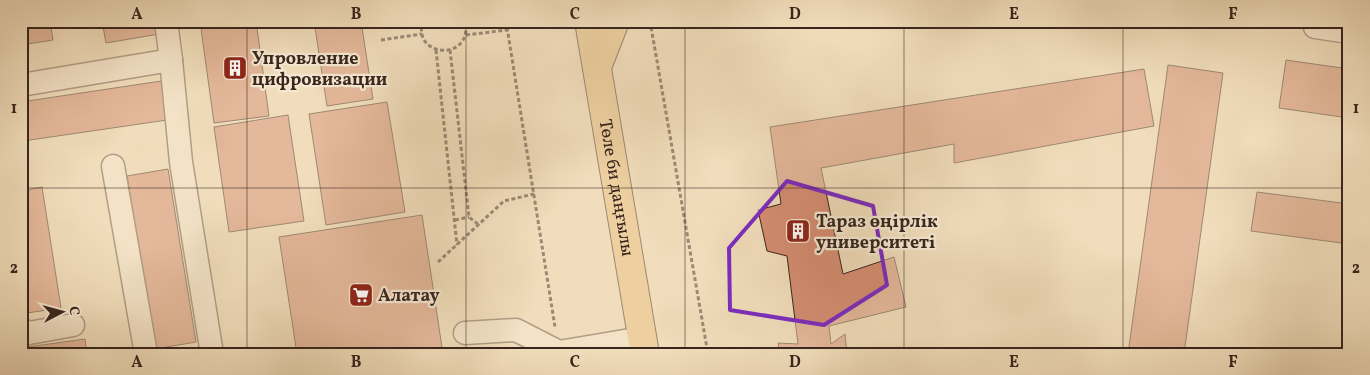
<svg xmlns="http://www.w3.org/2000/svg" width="1370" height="375" font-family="Vollkorn,serif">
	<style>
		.building { fill: #d58d72; stroke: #38251d }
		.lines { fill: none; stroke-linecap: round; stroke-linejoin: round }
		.minor-casing { stroke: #665344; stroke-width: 25 }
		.major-casing { stroke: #38251d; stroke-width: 30 }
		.path { stroke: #38251d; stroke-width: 3; stroke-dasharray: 4 2.5; stroke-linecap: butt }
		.minor { stroke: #f6e9d3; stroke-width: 22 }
		.major { stroke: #e8be7e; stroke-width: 28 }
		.marked { fill: none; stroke: #7b2cbf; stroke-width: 4; stroke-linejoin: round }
		.grid { fill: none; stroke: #38251d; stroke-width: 1; stroke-opacity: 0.55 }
		.labels { text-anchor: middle; stroke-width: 4.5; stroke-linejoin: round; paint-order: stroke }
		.poi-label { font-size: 18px; font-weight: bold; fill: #38251d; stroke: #f6e9d3; text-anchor: start }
		.street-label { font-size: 18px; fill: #38251d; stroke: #f6e9d3 }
		.neatline { fill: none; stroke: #38251d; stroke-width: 2 }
		.grid-label { font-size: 16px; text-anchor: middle; font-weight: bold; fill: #38251d }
	</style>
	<rect width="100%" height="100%" fill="#f1ddbb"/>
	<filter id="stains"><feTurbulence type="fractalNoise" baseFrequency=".004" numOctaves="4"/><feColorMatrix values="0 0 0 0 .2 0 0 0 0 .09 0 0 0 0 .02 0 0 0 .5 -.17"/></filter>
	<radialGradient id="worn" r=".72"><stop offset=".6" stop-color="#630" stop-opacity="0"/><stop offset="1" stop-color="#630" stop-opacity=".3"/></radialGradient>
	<g class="building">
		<path d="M21 21H50L53 40 21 45Z"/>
		<path d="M102 21H157L159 34 106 43Z"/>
		<path d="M200 21H256L269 116 214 123Z"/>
		<path d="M314 21H361L373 99 327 106Z"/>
		<path d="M1286 60 1349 69V118L1279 108Z"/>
		<path d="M1168 65 1223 73 1184 354H1128Z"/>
		<path d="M1144 69 1154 126 954 163V144L821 168 843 274 894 257 906 307 829 326 831 344 845 334 847 354H780L778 343 798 344 787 256 767 251 758 210 781 204 770 127Z"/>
		<path d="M168 80 174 119 23 141 21 126V102Z"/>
		<path d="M387 102 405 212 326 225 309 114Z"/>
		<path d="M288 115 304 221 229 232 214 127Z"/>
		<path d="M168 169 196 342 155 349 127 176Z"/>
		<path d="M42 187 61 308 27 313 21 277V191Z"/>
		<path d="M1257 192 1349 204V244L1251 231Z"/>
		<path d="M422 215 443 354H297L279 237Z"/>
		<path d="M85 339 87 354H21V348Z"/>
		<path d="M1290 349 1327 354H1289Z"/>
	</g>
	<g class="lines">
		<defs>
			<g id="minor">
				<path d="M166 21 171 60 181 162 212 354"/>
				<path d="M1315 27 1349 32"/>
				<path d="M21 85 171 60"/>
				<path d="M113 166 146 354"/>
				<path d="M21 329 29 333 73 325"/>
				<path d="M465 333 516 330 559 352 642 338"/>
			</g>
			<g id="major">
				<path id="s1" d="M589 21 645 354"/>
				<path d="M597 67 615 21"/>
			</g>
		</defs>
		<use href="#minor" class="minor-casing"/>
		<use href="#major" class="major-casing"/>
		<g class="path">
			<path d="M423 21C411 58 474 62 465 21"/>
			<path d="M506 21 555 327"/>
			<path d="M650 21 708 354"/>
			<path d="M466 35 507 30"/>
			<path d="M381 40 422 34"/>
			<path d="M436 50 457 245"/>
			<path d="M450 50 469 217 479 225"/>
			<path d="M455 220 469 217"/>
			<path d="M438 262 504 201 534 194"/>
		</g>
		<use href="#minor" class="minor"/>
		<use href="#major" class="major"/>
	</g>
	<path d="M0 0H1370V375H0ZM787 181 873 206 887 285 824 325 730 310 729 248Z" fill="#f1ddbb" fill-opacity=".55" fill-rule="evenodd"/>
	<path class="marked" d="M787 181 873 206 887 285 824 325 730 310 729 248Z"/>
	<path class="grid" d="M247 21V354M466 21V354M685 21V354M904 21V354M1123 21V354M21 188H1349"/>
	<defs>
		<symbol id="building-square" viewBox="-11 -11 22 22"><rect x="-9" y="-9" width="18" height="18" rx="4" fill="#8f2418" stroke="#f6e9d3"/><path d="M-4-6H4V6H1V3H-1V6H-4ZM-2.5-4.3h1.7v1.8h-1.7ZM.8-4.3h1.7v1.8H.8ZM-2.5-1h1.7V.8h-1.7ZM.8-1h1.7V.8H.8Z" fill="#fff"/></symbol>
		<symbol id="supermarket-square" viewBox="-11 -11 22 22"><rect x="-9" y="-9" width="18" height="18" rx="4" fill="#8f2418" stroke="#f6e9d3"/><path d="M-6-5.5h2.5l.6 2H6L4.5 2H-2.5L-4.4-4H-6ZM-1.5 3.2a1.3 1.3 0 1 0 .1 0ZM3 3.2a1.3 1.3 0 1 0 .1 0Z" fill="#fff"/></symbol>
	</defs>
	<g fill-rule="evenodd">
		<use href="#building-square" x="221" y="54" width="28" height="28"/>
		<use href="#building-square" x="784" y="217" width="28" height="28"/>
		<use href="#supermarket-square" x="347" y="281" width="28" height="28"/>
	</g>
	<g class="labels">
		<g class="poi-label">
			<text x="252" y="64">Упровление<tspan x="252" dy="21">цифровизации</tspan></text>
			<text x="816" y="227">Тараз өңірлік<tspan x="816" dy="21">университеті</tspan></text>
			<text x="378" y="301">Алатау</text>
		</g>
		<g class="street-label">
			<text dy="6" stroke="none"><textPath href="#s1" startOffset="169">Төле би даңғылы</textPath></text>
		</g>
	</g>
	<rect width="1370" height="375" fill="none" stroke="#f1ddbb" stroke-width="55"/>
	<g transform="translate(62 312) rotate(84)" stroke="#f6e9d3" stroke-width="4" paint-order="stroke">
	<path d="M0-4L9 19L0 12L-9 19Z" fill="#38251d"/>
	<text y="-8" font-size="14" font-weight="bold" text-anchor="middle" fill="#38251d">С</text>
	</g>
	<rect x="28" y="28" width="1314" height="320" class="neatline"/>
	<g class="grid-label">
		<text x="137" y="19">A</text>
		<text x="356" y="19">B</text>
		<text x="575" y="19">C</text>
		<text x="795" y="19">D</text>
		<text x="1014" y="19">E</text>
		<text x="1233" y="19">F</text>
		<text x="14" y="113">1</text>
		<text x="1356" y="113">1</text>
		<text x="14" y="273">2</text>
		<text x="1356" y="273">2</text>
		<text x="137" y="367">A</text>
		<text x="356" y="367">B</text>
		<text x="575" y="367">C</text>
		<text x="795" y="367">D</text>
		<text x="1014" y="367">E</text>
		<text x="1233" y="367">F</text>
	</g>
	<rect width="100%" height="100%" filter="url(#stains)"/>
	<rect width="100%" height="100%" fill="url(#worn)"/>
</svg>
